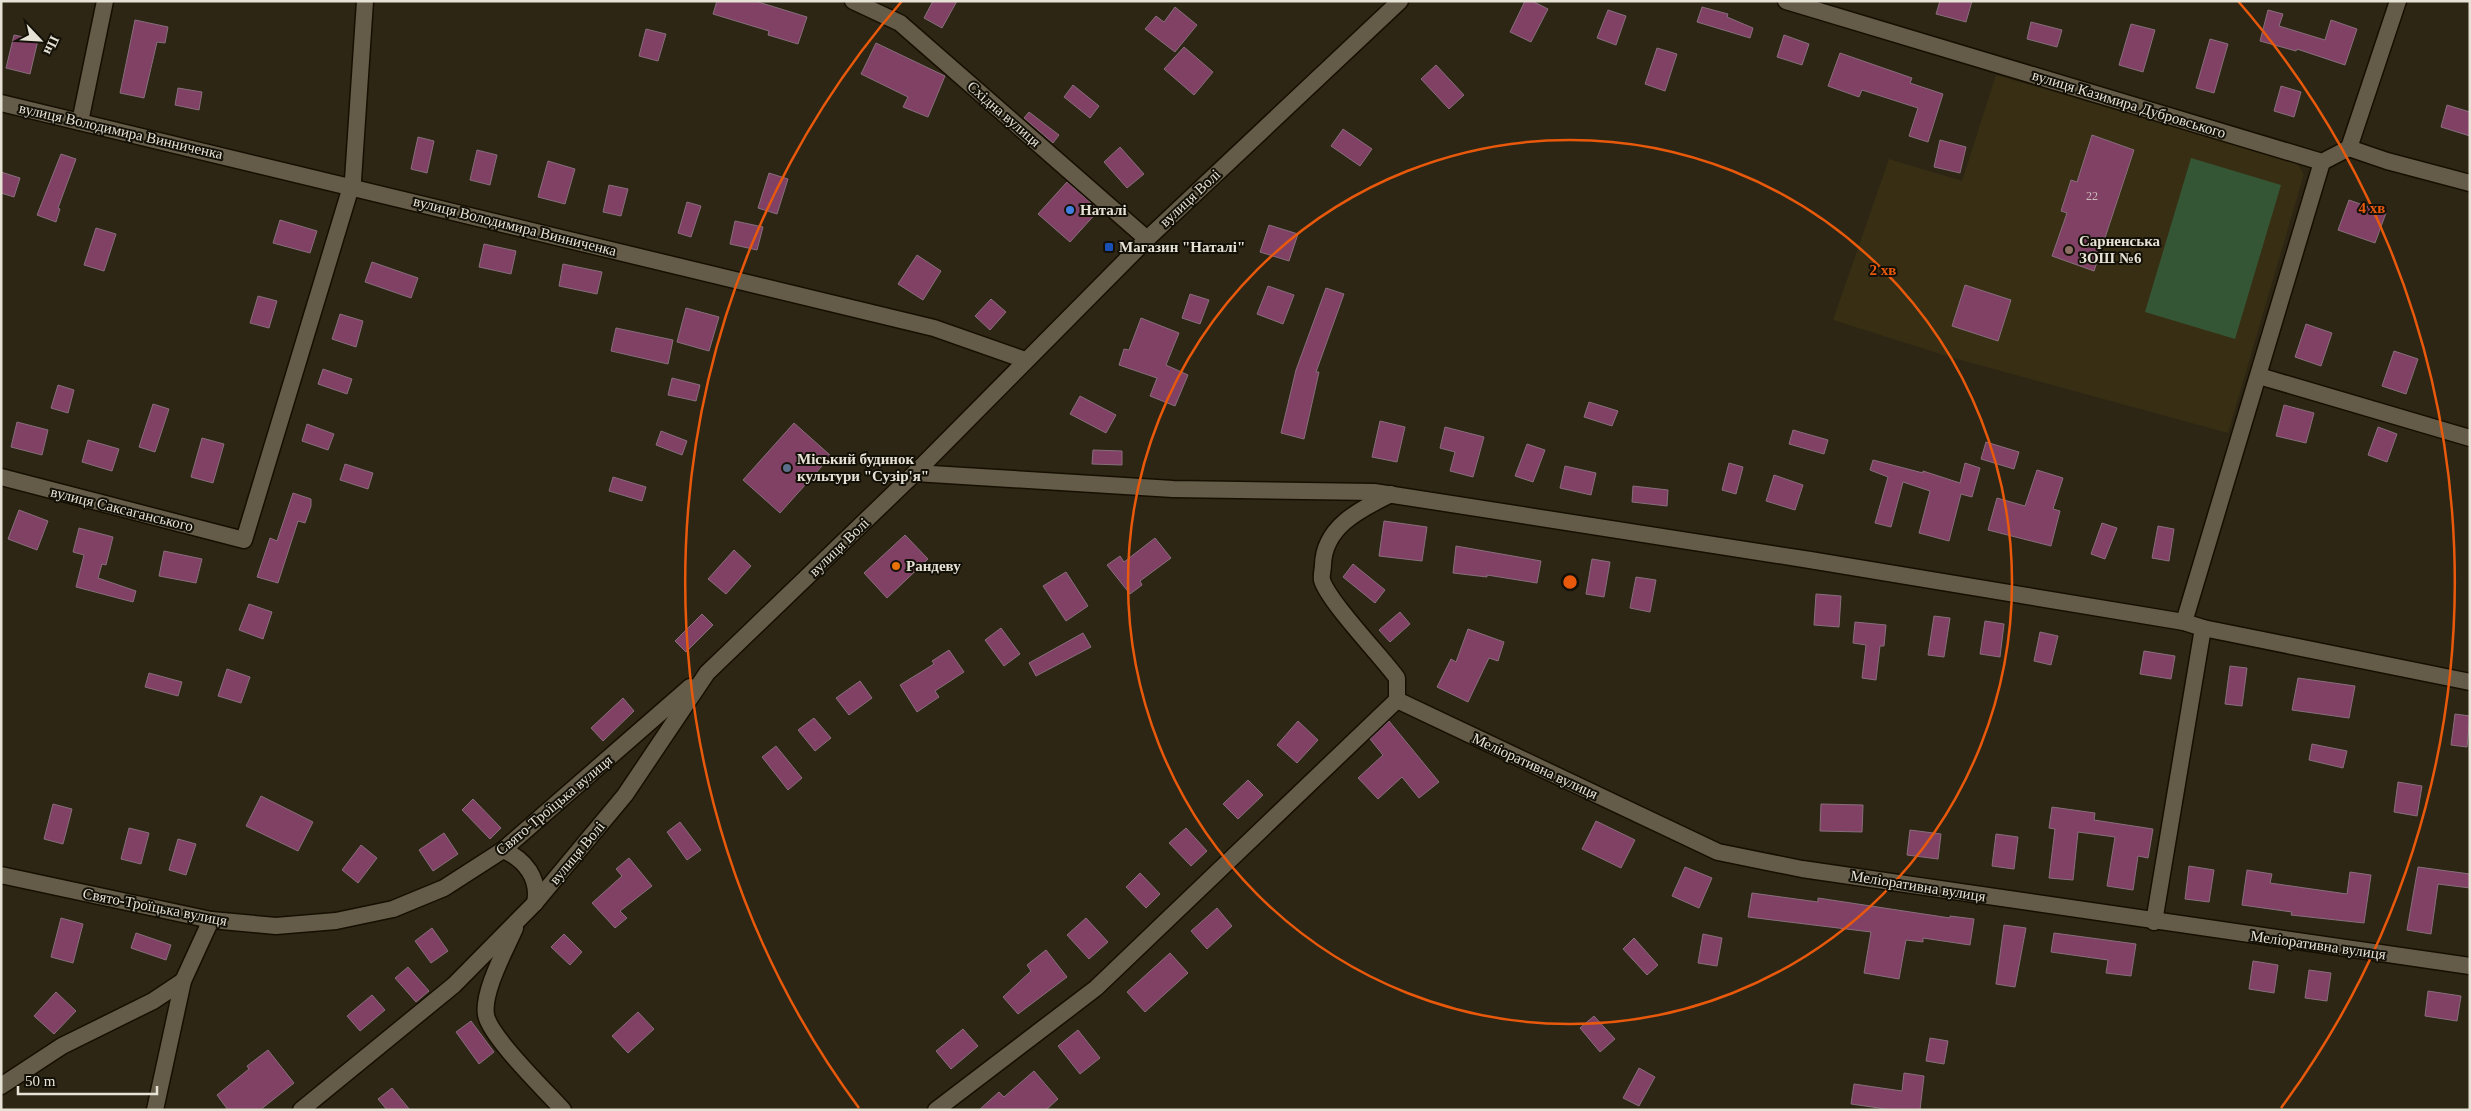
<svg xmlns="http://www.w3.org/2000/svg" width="2471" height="1111" font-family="'Times New Roman',serif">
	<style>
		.built { fill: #382e14 }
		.green { fill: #355634 }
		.building { fill: #814165; stroke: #866f7b }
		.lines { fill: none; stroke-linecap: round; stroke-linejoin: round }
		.minor-casing { stroke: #160f01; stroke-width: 19 }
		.minor { stroke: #645c48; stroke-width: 16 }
		.ring { fill: none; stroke: #e8590c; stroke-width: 2.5 }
		.shop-dot { fill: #3f7fe0; stroke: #131008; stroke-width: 2 }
		.transit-dot { fill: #1a4fb4; stroke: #131008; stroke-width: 2 }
		.education-dot { fill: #8d6e63; stroke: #131008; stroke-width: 2 }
		.service-dot { fill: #5c6f8a; stroke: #131008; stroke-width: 2 }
		.food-dot { fill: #e8710a; stroke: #131008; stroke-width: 2 }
		.labels { text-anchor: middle; stroke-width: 4; stroke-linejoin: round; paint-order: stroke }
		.number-label { font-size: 12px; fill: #cdbaba }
		.street-label { font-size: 15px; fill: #e6e2d6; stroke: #131008 }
		.poi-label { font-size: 15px; font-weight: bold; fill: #e6e2d6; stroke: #131008; text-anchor: start }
		.centre { fill: #e8590c; stroke: #131008; stroke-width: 2.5 }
		.ring-label { font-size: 15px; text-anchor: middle; font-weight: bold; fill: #e8590c; stroke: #131008; stroke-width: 4; stroke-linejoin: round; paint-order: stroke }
	</style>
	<rect width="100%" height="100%" fill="#2e2614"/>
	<path class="built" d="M1996 75 2297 163 2304 174 2228 433 1950 357 1833 320 1889 159 1962 181Z"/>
	<path class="green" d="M2191 158 2281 185 2235 339 2145 312Z"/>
	<g class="building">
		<path d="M717 1H755L807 17 798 44 768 35 769 31 713 14Z"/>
		<path d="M933 1H957L942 28 924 18Z"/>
		<path d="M1525 1H1532L1548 9 1531 42 1510 32Z"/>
		<path d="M1940 1H1972L1966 22 1936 14Z"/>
		<path d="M1175 7 1197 25 1175 52 1145 29 1156 16 1164 22Z"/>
		<path d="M1702 7 1728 14 1727 17 1753 28 1750 38 1697 22Z"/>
		<path d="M1608 10 1626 16 1616 45 1597 38Z"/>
		<path d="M2268 10 2283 14 2279 26 2325 40 2331 20 2357 29 2345 65 2297 49 2296 51 2260 41Z"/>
		<path d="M135 20 168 27 165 43 157 42 144 98 120 93Z"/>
		<path d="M2031 22 2062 30 2057 47 2027 39Z"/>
		<path d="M2131 24 2155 30 2143 72 2119 65Z"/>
		<path d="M646 29 666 34 658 61 639 56Z"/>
		<path d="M14 35 38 40 30 74 6 68Z"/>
		<path d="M1784 35 1809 44 1802 65 1777 57Z"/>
		<path d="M2210 39 2228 44 2214 93 2196 88Z"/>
		<path d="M876 43 945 76 928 117 903 107 908 97 861 74Z"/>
		<path d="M1184 47 1213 72 1194 95 1164 69Z"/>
		<path d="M1657 48 1677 54 1665 91 1645 84Z"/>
		<path d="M1840 53 1912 78 1910 83 1943 94 1928 142 1909 136 1918 108 1862 90 1859 97 1828 86Z"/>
		<path d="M1436 65 1464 95 1449 109 1421 79Z"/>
		<path d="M1073 85 1099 106 1090 118 1064 97Z"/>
		<path d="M2281 86 2301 92 2294 117 2274 111Z"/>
		<path d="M178 88 202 92 199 110 175 105Z"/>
		<path d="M2447 105 2470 112V136L2441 127Z"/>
		<path d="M1029 112 1059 135 1053 143 1024 118Z"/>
		<path d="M1343 129 1372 149 1360 166 1331 146Z"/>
		<path d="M2092 135 2134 150 2094 271 2052 256 2067 213 2061 211 2071 180 2077 182Z"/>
		<path d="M418 137 434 141 427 173 411 169Z"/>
		<path d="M1940 140 1966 147 1960 173 1934 167Z"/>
		<path d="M1120 147 1144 174 1127 188 1104 162Z"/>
		<path d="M477 150 497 155 490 185 470 180Z"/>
		<path d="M61 154 76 159 58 208 60 209 56 222 37 215Z"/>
		<path d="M548 161 575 169 565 204 538 197Z"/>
		<path d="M1 172 20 178 14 197 1 193Z"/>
		<path d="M769 173 788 179 777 214 758 208Z"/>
		<path d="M1067 182 1099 210 1070 242 1038 214Z"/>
		<path d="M609 185 628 189 621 216 603 212Z"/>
		<path d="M2349 200 2386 213 2375 243 2338 230Z"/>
		<path d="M687 202 701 206 691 237 678 233Z"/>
		<path d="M280 220 317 231 310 253 273 243Z"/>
		<path d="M735 221 763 227 757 250 730 244Z"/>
		<path d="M1269 225 1298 234 1289 261 1260 252Z"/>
		<path d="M96 228 116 234 104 271 84 265Z"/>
		<path d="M484 244 516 251 511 274 479 267Z"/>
		<path d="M917 255 941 271 923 300 898 284Z"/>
		<path d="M372 262 418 278 411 298 365 282Z"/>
		<path d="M563 264 602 272 597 294 559 286Z"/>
		<path d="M1965 285 2011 300 1998 341 1952 326Z"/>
		<path d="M1268 286 1294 295 1283 324 1257 314Z"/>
		<path d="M1326 288 1344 294 1316 372H1319L1304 439 1281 433 1296 370Z"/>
		<path d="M1190 294 1209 300 1200 324 1182 318Z"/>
		<path d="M258 296 277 301 269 328 250 323Z"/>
		<path d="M991 299 1006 312 990 330 975 316Z"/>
		<path d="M686 308 719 317 709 351 677 342Z"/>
		<path d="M340 314 363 321 356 347 332 339Z"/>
		<path d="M1141 318 1179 333 1166 365 1188 375 1175 406 1150 396 1157 378 1119 365 1124 349 1129 350Z"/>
		<path d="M2306 324 2332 333 2321 366 2295 357Z"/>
		<path d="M616 328 673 340 668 364 611 351Z"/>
		<path d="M2394 351 2418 359 2406 394 2382 386Z"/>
		<path d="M323 369 352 379 347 394 318 384Z"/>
		<path d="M672 378 700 385 696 401 668 395Z"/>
		<path d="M58 385 74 390 68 413 51 408Z"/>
		<path d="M1080 396 1116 415 1106 433 1070 414Z"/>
		<path d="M1589 402 1618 411 1612 426 1584 417Z"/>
		<path d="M153 404 169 409 155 452 139 447Z"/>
		<path d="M2284 405 2314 413 2306 443 2276 436Z"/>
		<path d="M1380 421 1405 427 1397 462 1372 457Z"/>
		<path d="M17 422 48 430 42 455 11 447Z"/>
		<path d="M794 423 831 456 780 513 743 480Z"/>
		<path d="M307 424 334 434 328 450 302 441Z"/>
		<path d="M1445 427 1484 437 1473 477 1450 471 1455 452 1440 448Z"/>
		<path d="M2378 427 2397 434 2387 462 2368 455Z"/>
		<path d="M1793 430 1828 440 1824 454 1789 444Z"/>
		<path d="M661 431 687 441 682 455 656 445Z"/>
		<path d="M202 438 224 444 213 483 191 477Z"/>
		<path d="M88 440 119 449 112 471 82 462Z"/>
		<path d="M1986 442 2019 452 2014 469 1981 459Z"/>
		<path d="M1527 444 1545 450 1533 482 1515 476Z"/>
		<path d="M1093 450 1122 451V465L1092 464Z"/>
		<path d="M1873 460 1923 473V471L1960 483 1965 463 1980 468 1972 497 1961 494 1949 541 1919 533 1930 491 1903 482 1891 527 1875 523 1888 477 1870 470Z"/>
		<path d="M1729 463 1743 467 1736 494 1722 490Z"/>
		<path d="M345 464 373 473 368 489 340 480Z"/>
		<path d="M1565 466 1596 473 1591 495 1560 488Z"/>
		<path d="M2037 470 2063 478 2053 509 2060 511 2051 546 1988 530 1997 498 2025 506Z"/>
		<path d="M1774 475 1803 485 1795 510 1766 501Z"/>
		<path d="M613 477 646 487 642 501 609 491Z"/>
		<path d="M1633 486 1668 490 1667 506 1632 502Z"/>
		<path d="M293 493 311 499V506L305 523 298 521 278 583 257 577 270 538 277 541Z"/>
		<path d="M19 510 48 521 37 550 8 539Z"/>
		<path d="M1384 521 1427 527 1422 561 1379 556Z"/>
		<path d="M2102 523 2117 528 2105 559 2091 554Z"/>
		<path d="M2158 526 2174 529 2169 561 2152 558Z"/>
		<path d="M79 528 113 537 106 565 102 564 98 578 136 591 133 602 76 587 84 555 73 552Z"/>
		<path d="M905 535 928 559 887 598 864 573Z"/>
		<path d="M1155 538 1171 558 1140 581 1142 585 1130 594 1107 565 1120 556 1124 562Z"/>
		<path d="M1456 546 1541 561 1537 583 1487 575V577L1453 573Z"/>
		<path d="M734 550 751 566 726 594 708 579Z"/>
		<path d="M164 551 202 559 196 583 159 576Z"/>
		<path d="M1592 559 1610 562 1604 597 1586 594Z"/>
		<path d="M1353 564 1385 590 1375 603 1343 577Z"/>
		<path d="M1066 572 1088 606 1066 621 1043 586Z"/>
		<path d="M1636 577 1656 580 1650 612 1630 608Z"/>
		<path d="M1816 594 1841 596 1839 627 1814 625Z"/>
		<path d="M249 604 272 612 263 639 239 630Z"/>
		<path d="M1400 612 1410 624 1390 642 1379 630Z"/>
		<path d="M702 614 713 625 686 652 675 641Z"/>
		<path d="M1934 616 1950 618 1944 657 1928 655Z"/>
		<path d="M1985 621 2004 624 2000 657 1980 654Z"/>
		<path d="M1855 622 1886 625 1884 646H1880L1876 680 1862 678 1866 645 1853 643Z"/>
		<path d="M1001 628 1020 654 1004 666 985 640Z"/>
		<path d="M1468 629 1504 642 1498 661 1489 658 1468 702 1437 687 1451 659 1456 662Z"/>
		<path d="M2040 632 2058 636 2051 665 2034 661Z"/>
		<path d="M1083 633 1091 647 1036 676 1029 663Z"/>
		<path d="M949 650 964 672 935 691 939 697 917 712 900 685 934 664 932 661Z"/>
		<path d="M2144 651 2175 656 2171 679 2140 674Z"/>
		<path d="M2230 666 2247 668 2242 706 2225 704Z"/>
		<path d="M227 669 250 677 241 703 218 696Z"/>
		<path d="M149 673 182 682 178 696 145 687Z"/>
		<path d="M2298 678 2355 686 2349 718 2292 710Z"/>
		<path d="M860 681 872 698 849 715 836 698Z"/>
		<path d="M623 698 634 711 603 741 591 728Z"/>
		<path d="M2455 714 2470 716 2467 747 2451 745Z"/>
		<path d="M814 718 831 738 815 751 798 730Z"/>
		<path d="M1298 721 1318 740 1297 763 1277 745Z"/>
		<path d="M1389 721 1439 782 1419 798 1402 777 1378 799 1358 778 1383 755 1370 739Z"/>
		<path d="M2312 744 2347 751 2343 768 2309 760Z"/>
		<path d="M776 746 802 778 788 790 762 757Z"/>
		<path d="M1248 780 1263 795 1238 819 1223 804Z"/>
		<path d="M2398 782 2422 786 2417 816 2394 812Z"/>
		<path d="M261 796 313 822 298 851 246 826Z"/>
		<path d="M473 799 501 828 490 839 462 810Z"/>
		<path d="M53 804 72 809 63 844 44 839Z"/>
		<path d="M1821 804 1863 805 1862 832 1820 831Z"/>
		<path d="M2052 807 2095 813 2094 820 2153 829 2148 858 2138 856 2133 890 2107 886 2115 837 2078 832 2073 880 2049 878 2055 829 2049 828Z"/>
		<path d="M1596 821 1635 840 1621 868 1582 849Z"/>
		<path d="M680 822 701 850 687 860 667 832Z"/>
		<path d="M129 828 149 833 141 864 121 859Z"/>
		<path d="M1186 828 1207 851 1191 866 1169 843Z"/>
		<path d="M1910 830 1941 834 1938 859 1907 855Z"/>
		<path d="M444 833 458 854 433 871 419 850Z"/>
		<path d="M1996 834 2018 837 2014 869 1992 866Z"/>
		<path d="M178 839 196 844 186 875 169 870Z"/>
		<path d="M361 845 377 858 358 883 342 870Z"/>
		<path d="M629 858 652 886 620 911 627 918 615 928 592 903 622 876 616 869Z"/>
		<path d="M2189 866 2214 870 2209 902 2185 899Z"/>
		<path d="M1685 867 1712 878 1699 908 1672 896Z"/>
		<path d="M2418 867 2470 874V888L2438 884 2431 934 2407 930Z"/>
		<path d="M2247 870 2272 874 2270 883 2347 894 2350 872 2371 875 2364 923 2291 915 2292 912 2242 905Z"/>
		<path d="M1140 873 1160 894 1146 908 1126 887Z"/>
		<path d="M1752 893 1818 902V898L1950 918V916L1974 919 1970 945 1923 938V942L1906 940 1899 979 1864 973 1871 932 1748 917Z"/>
		<path d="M1217 908 1232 926 1207 949 1191 931Z"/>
		<path d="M61 918 83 924 73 963 51 957Z"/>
		<path d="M1086 918 1108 942 1089 959 1067 935Z"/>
		<path d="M2004 925 2026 928 2015 987 1996 984Z"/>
		<path d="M432 928 448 951 431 963 415 941Z"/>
		<path d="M136 933 171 945 166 960 131 948Z"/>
		<path d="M2054 933 2136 944 2131 976 2106 973 2108 960 2051 952Z"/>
		<path d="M564 934 582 952 570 965 551 947Z"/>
		<path d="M1703 934 1722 938 1717 966 1698 963Z"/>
		<path d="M1634 938 1658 965 1647 975 1623 949Z"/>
		<path d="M1046 950 1067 977 1018 1014 1003 997 1031 971 1027 965Z"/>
		<path d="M1170 953 1188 973 1145 1012 1127 992Z"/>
		<path d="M2253 961 2278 965 2274 993 2249 989Z"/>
		<path d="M408 967 429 991 416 1002 395 978Z"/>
		<path d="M2309 970 2331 973 2327 1001 2305 998Z"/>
		<path d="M2428 991 2461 996 2457 1021 2425 1016Z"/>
		<path d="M56 992 76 1011 54 1034 34 1016Z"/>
		<path d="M372 995 385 1010 360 1031 347 1016Z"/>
		<path d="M638 1012 654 1029 628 1053 612 1036Z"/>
		<path d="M1594 1016 1615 1039 1600 1052 1580 1028Z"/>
		<path d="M471 1021 494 1052 479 1064 456 1032Z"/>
		<path d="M963 1029 978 1046 951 1069 936 1051Z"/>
		<path d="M1078 1030 1100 1058 1080 1074 1058 1046Z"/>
		<path d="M1930 1038 1948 1041 1944 1064 1926 1061Z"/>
		<path d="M268 1050 294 1083 260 1110H228L217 1095 249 1069 247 1066Z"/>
		<path d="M1639 1068 1655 1077 1639 1106 1623 1098Z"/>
		<path d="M1034 1071 1058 1099 1046 1110H979L999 1092 1004 1097Z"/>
		<path d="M1904 1073 1924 1076 1920 1110H1893L1851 1104 1854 1084 1902 1091Z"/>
		<path d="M392 1088 410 1110H387L378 1099Z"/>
	</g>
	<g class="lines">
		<defs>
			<g id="minor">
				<path d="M853 1 900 23 1147 239"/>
				<path d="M1786 1 2322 162 2349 148 2387 161 2470 183"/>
				<path d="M1 103 934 328 1025 360"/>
				<path d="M80 122 105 1"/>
				<path d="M2349 148 2398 1"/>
				<path d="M2259 376 2470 438"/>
				<path d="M915 473 1173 489 1374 492 1810 560 2184 622 2203 628 2470 682"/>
				<path d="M1 477 244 540 353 180 365 1"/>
				<path d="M2184 622 2322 162"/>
				<path d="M1397 700 1718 852 1802 869 2470 966"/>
				<path d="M503 850C525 859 540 879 535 903"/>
				<path d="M1 875 211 920 276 926 336 921 393 909 444 888 503 850 690 687"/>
				<path d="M2154 922 2203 628"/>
				<path d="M515 928C506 949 482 992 486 1015 490 1037 546 1091 563 1110"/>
				<path d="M1 1086 62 1046 153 1001 183 981"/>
				<path d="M155 1110 183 981 211 920"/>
				<path d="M301 1110 454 985 535 903 625 795 707 673 915 473 1147 239 1400 1"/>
				<path d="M936 1110 1096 988 1397 700V678C1381 656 1328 601 1322 580 1321 576 1323 569 1323 565 1324 526 1361 509 1391 494"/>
			</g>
		</defs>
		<use href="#minor" class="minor-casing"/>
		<use href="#minor" class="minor"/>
	</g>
	<g class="ring">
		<circle cx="1570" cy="582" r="442"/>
		<path d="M859 1108A885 885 0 0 1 902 1M2238 1A885 885 0 0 1 2281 1108"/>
	</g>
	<circle class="shop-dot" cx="1070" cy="210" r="5"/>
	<rect class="transit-dot" x="1104" y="242" width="10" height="10" rx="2.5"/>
	<circle class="education-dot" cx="2069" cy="250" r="5"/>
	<circle class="service-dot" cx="787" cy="468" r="5"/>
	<circle class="food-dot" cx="896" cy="566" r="5"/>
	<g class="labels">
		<g class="number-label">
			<text x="2092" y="200">22</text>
		</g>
		<g class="street-label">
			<text transform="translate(2129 104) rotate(17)" y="5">вулиця Казимира Дубровського</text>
			<text transform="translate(1004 114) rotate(41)" y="5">Східна вулиця</text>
			<text transform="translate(121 131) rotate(13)" y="5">вулиця Володимира Винниченка</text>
			<text transform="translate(1190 198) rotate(-43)" y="5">вулиця Волі</text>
			<text transform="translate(515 226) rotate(14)" y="5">вулиця Володимира Винниченка</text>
			<text transform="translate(122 509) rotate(14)" y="5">вулиця Саксаганського</text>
			<text transform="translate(839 547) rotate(-44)" y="5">вулиця Волі</text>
			<text transform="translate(1535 766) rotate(25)" y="5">Меліоративна вулиця</text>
			<text transform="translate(554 805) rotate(-40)" y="5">Свято-Троїцька вулиця</text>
			<text transform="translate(577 853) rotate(-50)" y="5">вулиця Волі</text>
			<text transform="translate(1918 886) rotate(9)" y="5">Меліоративна вулиця</text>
			<text transform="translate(155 907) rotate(11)" y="5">Свято-Троїцька вулиця</text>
			<text transform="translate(2318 945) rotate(8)" y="5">Меліоративна вулиця</text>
		</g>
		<g class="poi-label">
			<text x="1080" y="215">Наталі</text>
			<text x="2079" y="246">Сарненська<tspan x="2079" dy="17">ЗОШ №6</tspan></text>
			<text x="1119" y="252">Магазин "Наталі"</text>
			<text x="797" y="464">Міський будинок<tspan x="797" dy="17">культури "Сузір'я"</tspan></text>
			<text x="906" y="571">Рандеву</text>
		</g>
	</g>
	<circle cx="1570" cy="582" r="8" class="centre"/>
	<g class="ring-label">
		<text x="2372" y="213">4 хв</text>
		<text x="1883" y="275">2 хв</text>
	</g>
	<rect width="2471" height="1111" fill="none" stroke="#e6e2d6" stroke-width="5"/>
	<g transform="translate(40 40) rotate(115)" stroke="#131008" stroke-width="4" paint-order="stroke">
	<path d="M0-4L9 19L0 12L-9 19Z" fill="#e6e2d6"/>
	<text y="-8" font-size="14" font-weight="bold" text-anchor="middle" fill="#e6e2d6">Пн</text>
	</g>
	<path d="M18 1086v8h139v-8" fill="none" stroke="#e6e2d6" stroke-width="2.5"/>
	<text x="25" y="1086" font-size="15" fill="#e6e2d6" stroke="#131008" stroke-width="4" paint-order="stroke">50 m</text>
</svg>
